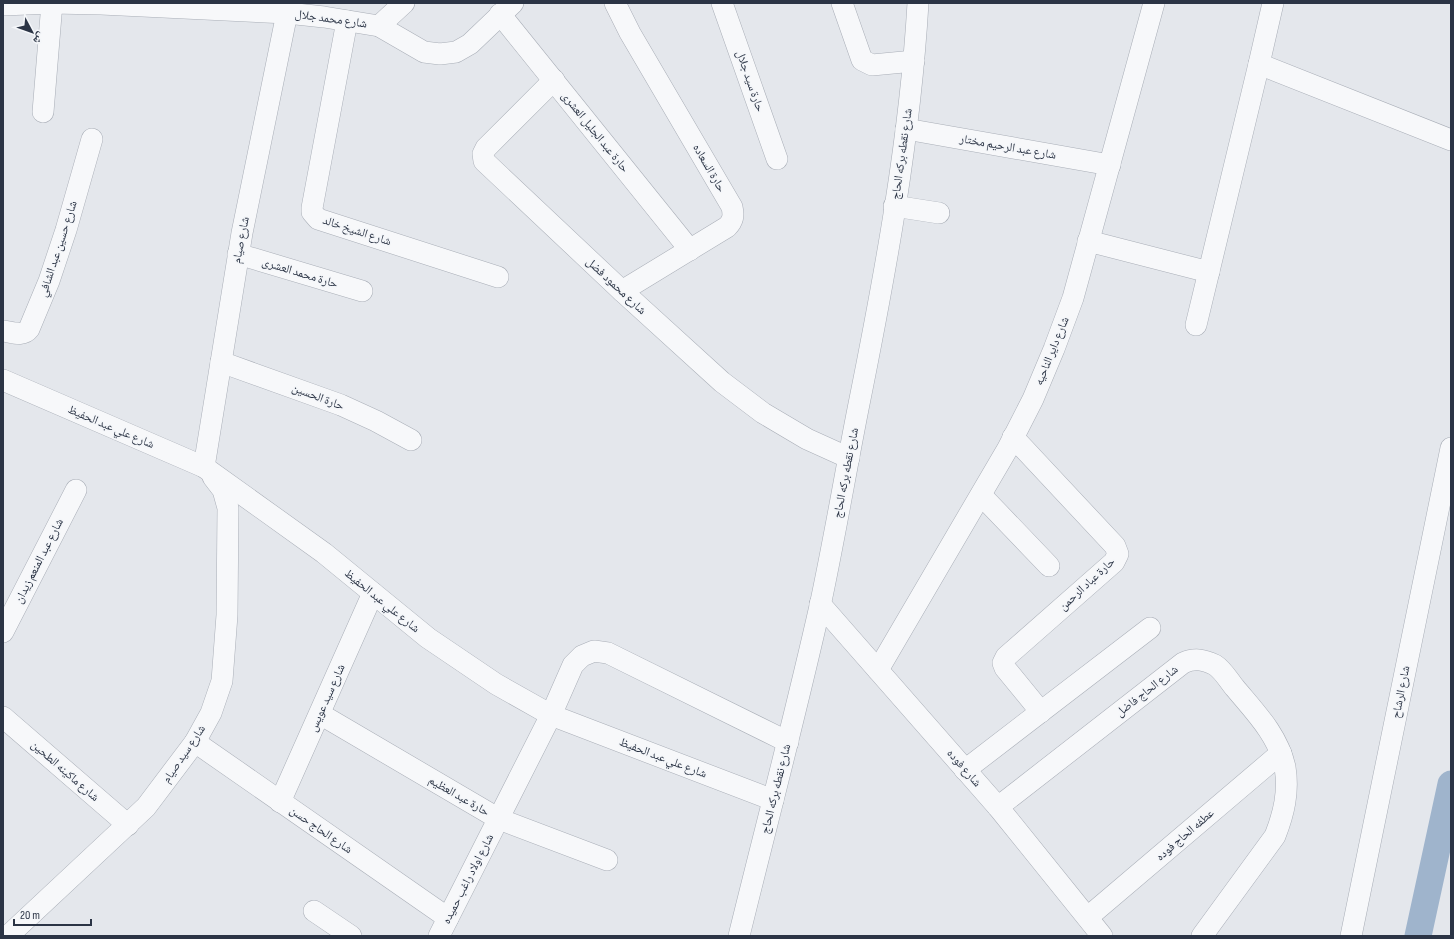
<svg xmlns="http://www.w3.org/2000/svg" width="1454" height="939" font-family="'Sofia Sans Condensed','Noto Naskh Arabic',sans-serif">
<rect width="100%" height="100%" fill="#e4e7ec"/>
<g fill="none" stroke-linecap="round" stroke-linejoin="round">
<polyline stroke="#9fb4cc" stroke-width="27" points="1418,936 1451,784"/>
<defs>
<g id="street">
<path d="M615,3L630,33L732,207C734,216 733,221 727,227L622,291"/>
<polyline points="722,3 777,159"/>
<polyline points="842,3 862,60 872,65 914,61"/>
<polyline points="3,5 52,3 101,4 287,13 324,17 379,26 424,52 440,54 456,52 470,44 513,3"/>
<polyline points="500,14 690,250"/>
<polyline points="347,21 312,208 312,212 318,219 498,277"/>
<polyline points="379,26 404,3"/>
<polyline points="1259,64 1451,140"/>
<polyline points="554,80 486,148 483,154 484,161 622,291 722,382 763,413 807,439 849,458"/>
<polyline points="43,112 52,3"/>
<polyline points="906,129 1110,165"/>
<polyline points="894,206 939,213"/>
<polyline points="1088,241 1209,272"/>
<polyline points="238,254 362,291"/>
<polyline points="1196,325 1259,64 1273,3"/>
<path d="M3,331C12,332 23,337 29,329L49,281L66,230L92,139"/>
<polyline points="221,362 341,405 376,421 411,440"/>
<polyline points="3,380 204,467 324,553 428,638 496,684 551,715 773,800"/>
<polyline points="1013,437 1115,546 1118,554 1114,562 1006,657 1003,663 1005,668 1041,712"/>
<polyline points="204,467 242,233 287,13"/>
<polyline points="981,495 1049,566"/>
<polyline points="820,604 998,807 1102,936"/>
<polyline points="3,632 76,490"/>
<polyline points="878,670 1008,448 1033,399 1054,349 1073,298 1154,3"/>
<polyline points="320,714 499,819 607,860"/>
<polyline points="3,717 128,825"/>
<polyline points="195,742 448,918"/>
<polyline points="965,770 1150,628"/>
<polyline points="280,802 373,593"/>
<path d="M998,807L1183,663C1194,658 1203,659 1215,665C1223,670 1229,681 1235,688C1255,712 1278,735 1285,767C1289,792 1284,813 1275,836L1202,936"/>
<polyline points="314,911 351,936"/>
<polyline points="1088,917 1281,753"/>
<polyline points="8,936 146,807 195,742 211,713 222,681 227,615 228,508 223,490 213,477"/>
<polyline points="439,936 551,715 573,665 582,656 594,651 608,653 788,742"/>
<path d="M739,936C766,826 795,717 820,606C834,541 845,475 858,409C885,275 910,140 918,3"/>
<polyline points="1351,936 1451,448"/>
</g>
</defs>
<use href="#street" stroke="#a9aeb7" stroke-width="22"/>
<use href="#street" stroke="#f7f8fa" stroke-width="21"/>
</g>
<g text-anchor="middle" dominant-baseline="central" stroke-width="3" stroke-linejoin="round" paint-order="stroke">
<g font-size="12" fill="#2b3445" stroke="#f4f6f9">
<text transform="translate(331 19) rotate(8)">شارع محمد جلال</text>
<text transform="translate(750 81) rotate(71)">حارة سيد جلال</text>
<text transform="translate(595 132) rotate(51)">حارة عبد الجليل العشرى</text>
<text transform="translate(1008 147) rotate(10)">شارع عبد الرحيم مختار</text>
<text transform="translate(902 154) rotate(-82)">شارع نقطه بركه الحاج</text>
<text transform="translate(709 168) rotate(60)">حارة السعاده</text>
<text transform="translate(357 231) rotate(18)">شارع الشيخ خالد</text>
<text transform="translate(241 240) rotate(-79)">شارع صيام</text>
<text transform="translate(58 249) rotate(-72)">شارع حسين عبد الشافي</text>
<text transform="translate(300 273) rotate(17)">حارة محمد العشرى</text>
<text transform="translate(616 286) rotate(43)">شارع محمود فضل</text>
<text transform="translate(1052 351) rotate(-68)">شارع داير الناحيه</text>
<text transform="translate(318 397) rotate(21)">حارة الحسين</text>
<text transform="translate(111 427) rotate(23)">شارع علي عبد الحفيظ</text>
<text transform="translate(846 473) rotate(-79)">شارع نقطه بركه الحاج</text>
<text transform="translate(39 561) rotate(-63)">شارع عبد المنعم زيدان</text>
<text transform="translate(1087 584) rotate(-43)">حارة عباد الرحمن</text>
<text transform="translate(382 601) rotate(39)">شارع علي عبد الحفيظ</text>
<text transform="translate(1147 691) rotate(-38)">شارع الحاج فاضل</text>
<text transform="translate(1401 692) rotate(-79)">شارع الرشاح</text>
<text transform="translate(327 698) rotate(-66)">شارع سيد عويس</text>
<text transform="translate(184 754) rotate(-56)">شارع سيد صيام</text>
<text transform="translate(663 758) rotate(21)">شارع علي عبد الحفيظ</text>
<text transform="translate(964 768) rotate(49)">شارع فوده</text>
<text transform="translate(65 771) rotate(41)">شارع ماكينه الطحين</text>
<text transform="translate(776 789) rotate(-76)">شارع نقطه بركه الحاج</text>
<text transform="translate(459 796) rotate(30)">حارة عبد العظيم</text>
<text transform="translate(321 830) rotate(35)">شارع الحاج حسن</text>
<text transform="translate(1185 835) rotate(-41)">عطفه الحاج فوده</text>
<text transform="translate(468 879) rotate(-63)">شارع اولاد راغب حميده</text>
</g>
</g>
<rect width="1454" height="939" fill="none" stroke="#2b3445" stroke-width="8"/>
<g transform="translate(32 32) rotate(131)" stroke="#f4f6f9" stroke-width="3" paint-order="stroke">
<path d="M0-3L7 15L0 10L-7 15Z" fill="#2b3445"/>
<text y="-6" font-size="11" font-weight="bold" text-anchor="middle" fill="#2b3445">ش</text>
</g>
<path d="M14 919v6h77v-6" fill="none" stroke="#2b3445" stroke-width="2"/>
<text x="20" y="919" font-size="12" fill="#2b3445" stroke="#f4f6f9" stroke-width="3" paint-order="stroke">20 m</text>
</svg>
